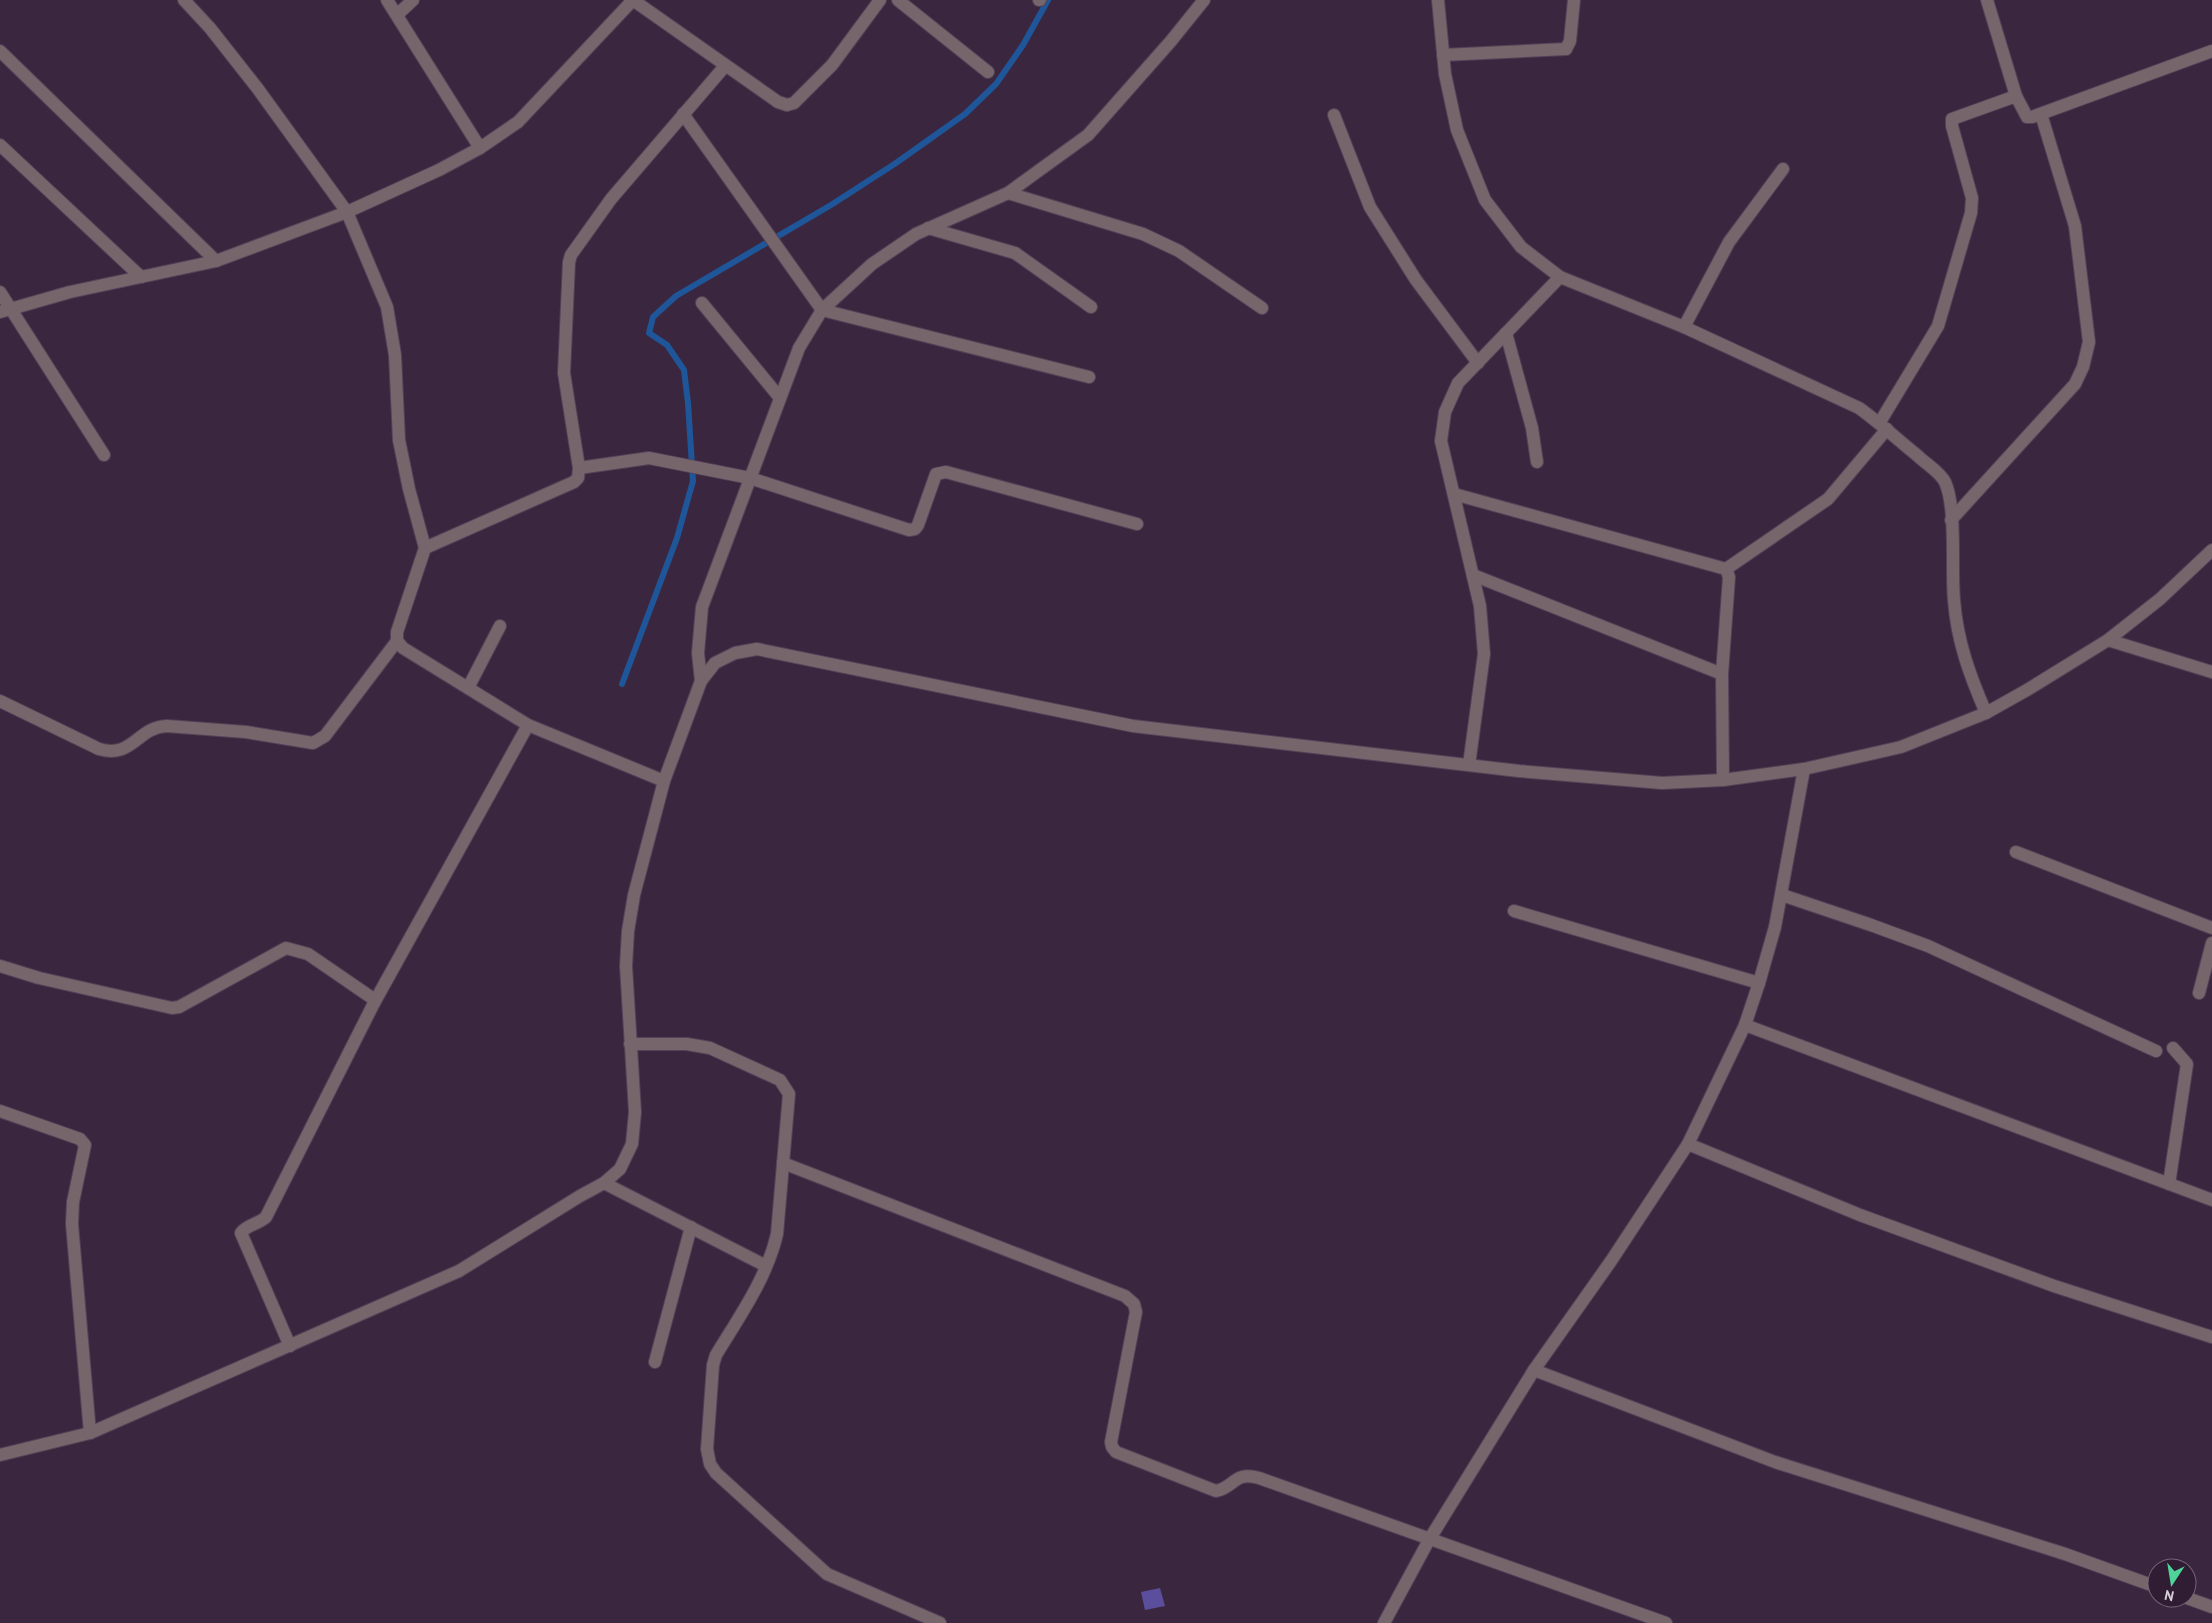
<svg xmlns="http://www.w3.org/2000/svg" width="2212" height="1623" font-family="'PT Sans',sans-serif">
<rect width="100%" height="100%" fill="#3a273f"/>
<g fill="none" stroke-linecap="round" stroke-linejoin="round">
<polyline stroke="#1f569a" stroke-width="6" points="622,684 677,538 693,481 688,403 684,370 667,345 649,333 653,317 676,296 831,205 896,163 965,114 996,84 1023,45 1048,0"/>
</g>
<polygon fill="#5a4e9d" points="1160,1588 1165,1606 1145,1610 1141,1592"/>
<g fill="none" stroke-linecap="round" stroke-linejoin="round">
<defs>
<g id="minor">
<polyline points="184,0 210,28 258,89 347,212 387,307 395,355 399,440 409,489 425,548 397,632 397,641 403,648 528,725 664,781"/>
<polyline points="387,0 480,148"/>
<polyline points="633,0 778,102 787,105 794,103 832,65 880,0"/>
<polyline points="898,0 988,72"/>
<polyline points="1039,0 1040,0"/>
<path d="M1438,0L1445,74L1457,130L1485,200L1521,247L1560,277L1684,327L1859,408C1880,423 1898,440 1918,456C1926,464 1940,472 1945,482C1957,508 1951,570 1954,600C1957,641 1970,676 1986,713"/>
<polyline points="1987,0 2016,96 2027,117 2032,117 2212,51"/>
<polyline points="398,14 413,0"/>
<polyline points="0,51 216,261"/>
<polyline points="1443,55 1566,49 1570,41 1574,0"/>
<polyline points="683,114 822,310 1089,377"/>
<polyline points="1334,115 1370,207 1416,280 1478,363"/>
<polyline points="0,145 141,277"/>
<polyline points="1008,193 1143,234 1179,251 1262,308"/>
<polyline points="928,228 1015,253 1091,307"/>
<polyline points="0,292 104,455"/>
<polyline points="702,303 780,398"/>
<polyline points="0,312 70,292 216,261 347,212 439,170 480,148 518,122 633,0"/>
<polyline points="1684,327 1729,242 1783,169"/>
<polyline points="1506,333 1532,428 1537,462"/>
<polyline points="1880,422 1938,326 1971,213 1972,198 1952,126 1952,119 2016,96"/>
<polyline points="579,468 649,458 750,478 909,530 915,529 918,525 936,474 946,472 1137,524"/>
<polyline points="1454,494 1726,569 1729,577 1722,674 1723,780"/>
<polyline points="1951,520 2075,384 2083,367 2089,342 2075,226 2041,114"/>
<polyline points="425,548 574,482 578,478 579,468 564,373 569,262 571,255 611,199 725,66"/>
<polyline points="1726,569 1828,499 1887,429"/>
<polyline points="1473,575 1722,674"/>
<polyline points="2108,640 2212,672"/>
<polyline points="701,681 698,653 702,607 799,348 822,310 872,264 916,234 1008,193 1088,135 1171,41 1204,0"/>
<polyline points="468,688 500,626"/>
<path d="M0,701L99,749C133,759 137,727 167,726L246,732L313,743L325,736L397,641"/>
<polyline points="1469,765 1484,654 1480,606 1441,441 1445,412 1458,383 1560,277"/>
<polyline points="2016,852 2212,928"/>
<polyline points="1782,895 1871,925 1928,946 2156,1051"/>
<polyline points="1514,911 1759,983"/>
<polyline points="0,966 39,978 172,1008 179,1007 286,948 308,954 375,1000"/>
<polyline points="2199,993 2212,943"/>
<polyline points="1745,1025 2212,1200"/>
<path d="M630,1044H687L710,1048L780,1080L789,1094L777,1234C767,1278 739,1317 716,1355L713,1365L707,1449L710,1464L716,1473L827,1574L940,1623"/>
<polyline points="0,1111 80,1139 85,1145 73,1202 72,1224 90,1433"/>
<polyline points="1688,1144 1860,1215 2054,1286 2212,1337"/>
<path d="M783,1163L1125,1296L1134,1304L1136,1312L1111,1442L1112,1447L1116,1452L1216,1491C1235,1487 1234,1471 1259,1478L1666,1623"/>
<polyline points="604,1183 766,1266"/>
<polyline points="2169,1184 2187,1064 2173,1048"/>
<path d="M290,1346L241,1233C246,1225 259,1224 266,1217L374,1003L528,725"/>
<polyline points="655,1362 691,1227"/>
<polyline points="1534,1370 1775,1462 2065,1554 2157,1587"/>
<polyline points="0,1455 90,1433 459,1271 580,1196 604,1183 620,1169 632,1144 635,1112 626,966 628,931 634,895 664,781 701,681 715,663 735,653 757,649 1133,726 1519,771 1662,783 1723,780 1804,769 1901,747 1986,713 2027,690 2108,640 2160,599 2212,550"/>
<polyline points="2187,1598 2212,1607"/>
<polyline points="1384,1623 1429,1540 1534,1370 1611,1261 1688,1144 1745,1025 1759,983 1775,927 1804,769"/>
</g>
</defs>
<use href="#minor" stroke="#544258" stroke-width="14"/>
<use href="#minor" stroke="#76666c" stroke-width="12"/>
</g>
<g transform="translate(2172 1583) rotate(192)"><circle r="24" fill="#301d34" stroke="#746478"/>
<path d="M0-4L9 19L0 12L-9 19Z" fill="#50d398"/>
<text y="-8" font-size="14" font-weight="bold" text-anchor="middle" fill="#dbcfde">N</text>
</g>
</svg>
